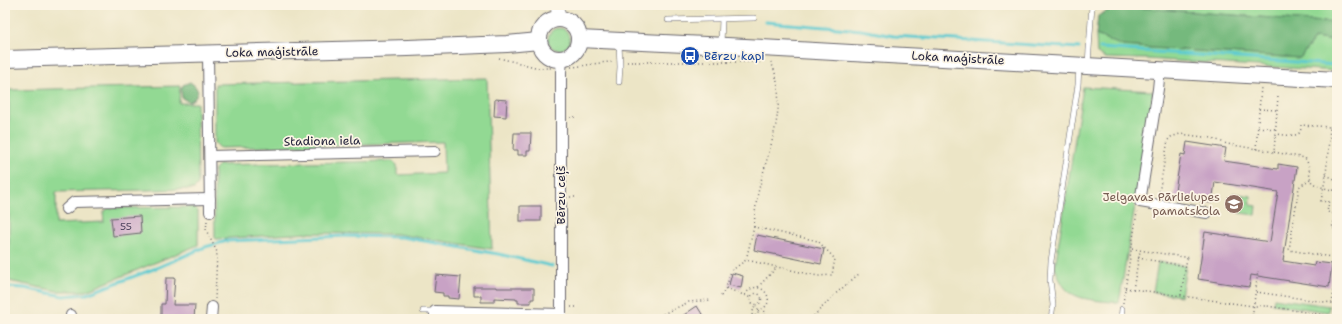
<svg xmlns="http://www.w3.org/2000/svg" width="1342" height="324" font-family="'Shantell Sans',sans-serif">
<rect width="100%" height="100%" fill="#fcf5e5"/>
<filter id="ink" filterUnits="userSpaceOnUse"><feTurbulence type="fractalNoise" baseFrequency=".025" numOctaves="2"/><feDisplacementMap in="SourceGraphic" scale="8" xChannelSelector="R" yChannelSelector="G"/><feConvolveMatrix kernelMatrix="1 2 1 2 8 2 1 2 1" color-interpolation-filters="sRGB"/></filter>
<filter id="wash" filterUnits="userSpaceOnUse"><feTurbulence type="fractalNoise" baseFrequency=".012" numOctaves="4" result="noise"/><feDisplacementMap in="SourceGraphic" scale="16" xChannelSelector="R" yChannelSelector="G"/><feGaussianBlur stdDeviation="0.9" result="paint"/><feColorMatrix in="noise" values="0 0 0 0 0 0 0 0 0 0 0 0 0 0 0 0 0 1.4 0 .05"/><feComposite in="paint" operator="in"/></filter>
<g filter="url(#wash)">
<rect width="100%" height="100%" fill="#ece5c6"/>
<g fill="#92d993" stroke="#5a7e67">
<polygon points="1117,5 1337,5 1337,23 1116,6"/>
<circle cx="559" cy="39" r="11"/>
<polygon points="1096,35 1123,46 1300,58 1315,38 1333,41 1337,53 1337,71 1146,59 1103,58 1103,56 1097,54"/>
<polygon points="487,78 492,249 397,234 308,233 215,239 214,170 219,165 393,161 397,165 397,175 444,173 443,142 220,148 215,143 215,84"/>
<polygon points="180,86 179,103 197,103 198,185 194,189 56,192 56,224 104,222 103,213 108,208 194,207 198,211 198,245 86,291 57,291 9,281 9,90"/>
<path d="M1083,87L1153,91L1151,109L1119,303C1102,300 1073,302 1063,285C1059,279 1057,273 1055,267Z"/>
<polygon points="1233,193 1251,196 1250,205 1257,206 1256,215 1239,213 1241,204 1232,203"/>
<polygon points="1158,262 1186,266 1181,296 1153,292"/>
<polygon points="1274,298 1329,306 1328,312 1273,304"/>
</g>
<g fill="#75b97d" stroke="#4c6e5c">
<polygon points="1116,6 1337,23 1337,53 1333,41 1315,38 1300,58 1123,46 1096,35 1098,16"/>
<polygon points="190,82 195,86 198,91 195,98 189,102 182,98 181,90 183,85"/>
</g>
<g fill="none" stroke-linecap="round" stroke-linejoin="round">
<g stroke="#5dcbd1" stroke-width="3">
<polyline points="766,22 861,30 894,36 1079,48"/>
<polyline points="1100,48 1337,65"/>
<polyline points="5,287 24,288 63,296 87,294 159,267 205,247 227,241 347,236 402,237 498,254 552,266"/>
</g>
</g>
<g id="blocks">
<g fill="#c8a2c5">
<polygon points="495,99 507,100 506,117 494,116"/>
<polygon points="514,133 531,133 530,151 527,151 527,155 518,155 518,150 513,150"/>
<polygon points="1187,142 1226,148 1224,161 1278,169 1278,164 1297,167 1283,261 1314,266 1315,262 1332,264 1329,287 1251,275 1249,287 1198,279 1205,232 1270,242 1278,192 1215,182 1212,203 1174,197 1181,154 1185,155"/>
<rect x="520" y="206" width="21" height="15"/>
<polygon points="140,216 141,233 113,236 111,218"/>
<polygon points="757,235 824,249 821,264 754,250"/>
<polygon points="732,273 743,276 741,288 729,285"/>
<polygon points="436,275 461,277 459,299 448,298 448,296 443,296 443,293 434,292"/>
<polygon points="166,278 175,278 173,305 195,305 194,319 161,319 161,304 165,304"/>
<polygon points="474,287 496,287 496,288 534,288 534,299 531,299 531,303 518,303 518,300 516,300 516,299 494,298 494,302 481,302 481,296 474,296"/>
<polygon points="697,306 705,319 678,319"/>
</g>
</g>
</g>
<g filter="url(#ink)">
<use href="#blocks" fill-opacity="0" stroke="#69666c" stroke-width="1"/>
<g fill="none" stroke-linecap="round" stroke-linejoin="round">
<defs>
<g id="service">
<polyline points="668,20 754,18"/>
<polyline points="619,43 620,67 619,82"/>
<polyline points="721,44 722,19"/>
<polyline points="1088,64 1092,5"/>
<polyline points="423,311 435,311"/>
<polyline points="1051,319 1053,305 1050,280 1051,261 1078,85 1079,67"/>
<polyline points="1121,319 1122,309"/>
</g>
<g id="minor">
<polyline points="208,53 210,212"/>
<polyline points="1160,69 1158,89 1140,202 1207,213"/>
<polyline points="210,156 435,151"/>
<polyline points="66,209 74,202 210,199"/>
<polyline points="71,315 71,319"/>
<polyline points="211,319 212,307"/>
<polyline points="435,319 435,311 561,314"/>
<polyline points="561,319 561,72 562,59"/>
</g>
<polyline id="tertiary" points="557,5 559,19"/>
<g id="primary">
<circle cx="559" cy="39" r="20"/>
<polyline points="579,39 727,46 1337,80"/>
<polyline points="5,59 408,48 507,44 539,41"/>
</g>
</defs>
<use href="#service" stroke="#69666c" stroke-width="6"/>
<use href="#minor" stroke="#69666c" stroke-width="12"/>
<use href="#tertiary" stroke="#69666c" stroke-width="14"/>
<use href="#primary" stroke="#69666c" stroke-width="18"/>
<g stroke="#69666c" stroke-width="1.5" stroke-dasharray="1 3" stroke-linecap="butt">
<polyline points="499,58 539,68 552,68"/>
<polyline points="627,62 763,62"/>
<path d="M571,67C586,66 599,62 613,62"/>
<polyline points="1259,109 1277,110"/>
<polyline points="570,117 576,117"/>
<polyline points="1258,127 1275,129"/>
<polyline points="1330,127 1337,128"/>
<path d="M1275,134C1280,134 1297,138 1300,132C1301,130 1301,127 1301,125L1330,127L1326,175L1321,201L1329,202L1327,212L1337,214"/>
<polyline points="1256,149 1261,87"/>
<path d="M1274,152L1305,158C1311,167 1308,174 1312,183L1324,188L1337,191"/>
<polyline points="1326,175 1337,180"/>
<polyline points="1310,179 1299,187 1289,250 1337,258"/>
<polyline points="1160,195 1159,193 1168,140 1171,137 1180,134 1212,138 1227,144 1274,152 1278,96"/>
<polyline points="570,197 578,197"/>
<polyline points="1336,214 1332,228 1337,229"/>
<polyline points="207,221 206,230 217,252 215,299"/>
<path d="M754,227C755,213 756,199 760,185C770,144 789,103 771,62"/>
<polyline points="1132,249 1191,258"/>
<polyline points="1138,258 1186,266"/>
<polyline points="758,287 777,267"/>
<polyline points="726,288 751,298"/>
<polyline points="1125,288 1253,306 1267,306 1337,317"/>
<polyline points="1133,289 1140,251"/>
<polyline points="1256,292 1332,303 1337,272"/>
<circle cx="756" cy="299" r="5.5"/>
<path d="M745,295C758,274 782,303 758,311"/>
<polyline points="1181,295 1187,258"/>
<polyline points="721,296 726,288 731,271 746,260 818,276 832,275 835,259 818,241 754,227 746,260"/>
<polyline points="1123,303 1137,212"/>
<polyline points="571,307 579,307"/>
<path d="M751,317L757,315C759,312 759,309 756,306"/>
<polyline points="652,319 689,302 711,300"/>
<polyline points="751,319 755,304"/>
<polyline points="762,319 765,314 764,308"/>
<polyline points="811,319 833,296 860,273"/>
<polyline points="1150,319 1150,314"/>
<polyline points="1172,319 1173,318"/>
<polyline points="1252,319 1258,271"/>
</g>
<use href="#service" stroke="#fff" stroke-width="5"/>
<use href="#minor" stroke="#fff" stroke-width="10"/>
<use href="#tertiary" stroke="#fff" stroke-width="13"/>
<use href="#primary" stroke="#fff" stroke-width="16"/>
</g>
</g>
<defs>
<symbol id="bus-disc" viewBox="-11 -11 22 22"><circle r="9.5" fill="#1a4fb4" stroke="#fcf5e5"/><path d="M-5-6H5V4H4V6H2V4H-2V6H-4V4H-5ZM-3.5-4V0h7V-4ZM-3.5 1.2v1.5H-2V1.2ZM2 1.2v1.5H3.5V1.2Z" fill="#fff"/></symbol>
<symbol id="school-disc" viewBox="-11 -11 22 22"><circle r="9.5" fill="#8d6e63" stroke="#fcf5e5"/><path d="M0-5L7-2L0 1L-7-2ZM-4 1L0 2.5L4 1V4Q0 6-4 4Z" fill="#fff"/></symbol>
</defs>
<g fill-rule="evenodd">
<use href="#bus-disc" x="679" y="45" width="22" height="22"/>
<use href="#school-disc" x="1223" y="193" width="22" height="22"/>
</g>
<g text-anchor="middle" dominant-baseline="central" stroke-width="3.5" stroke-linejoin="round" paint-order="stroke">
<g font-size="10" fill="#4c425e">
<text x="126" y="226">55</text>
</g>
<g font-size="12" fill="#22223b" stroke="#fcf5e5">
<text transform="translate(272 52) rotate(-1)">Loka maģistrāle</text>
<text transform="translate(958 58) rotate(3)">Loka maģistrāle</text>
<text transform="translate(322 141) rotate(-1)">Stadiona iela</text>
<text transform="translate(561 195) rotate(-90)">Bērzu ceļš</text>
</g>
<g font-size="12" fill="#164399" stroke="#fcf5e5" text-anchor="start">
<text x="704" y="56">Bērzu kapi</text>
</g>
<g font-size="12" fill="#785e54" stroke="#fcf5e5" text-anchor="end">
<text x="1220" y="197">Jelgavas Pārlielupes<tspan x="1220" dy="14">pamatskola</tspan></text>
</g>
</g>
<rect width="1342" height="324" fill="none" stroke="#fcf5e5" stroke-width="20"/>
</svg>
